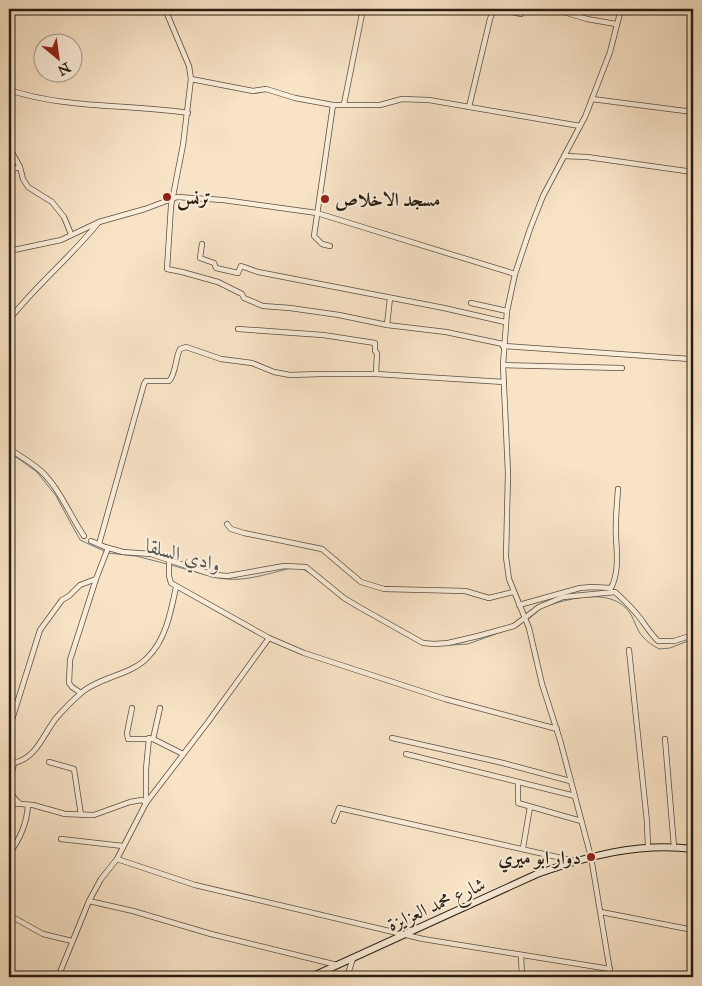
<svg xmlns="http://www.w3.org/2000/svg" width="702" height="986" font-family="'IM FELL Great Primer',Amiri,serif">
<rect width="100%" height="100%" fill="#f8e3c6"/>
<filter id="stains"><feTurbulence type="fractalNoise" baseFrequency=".004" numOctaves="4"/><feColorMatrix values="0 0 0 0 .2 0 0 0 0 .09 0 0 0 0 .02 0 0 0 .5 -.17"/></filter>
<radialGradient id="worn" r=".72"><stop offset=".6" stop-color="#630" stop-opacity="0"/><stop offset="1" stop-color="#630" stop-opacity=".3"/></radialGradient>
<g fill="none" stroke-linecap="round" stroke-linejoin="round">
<g stroke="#727c7b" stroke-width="1">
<polyline points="9,452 37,472 56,496 80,540 104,551"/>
<polyline points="108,553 136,556 167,564"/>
<polyline points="171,565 206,575"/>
<polyline points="303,569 314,576"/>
<path d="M215,577C239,584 267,574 291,568"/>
<polyline points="353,606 369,615"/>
<path d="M546,606C572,598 612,587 630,613C635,621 637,631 643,637C647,642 654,646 659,649L670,648L693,639"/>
<polyline points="530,618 540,609"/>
<polyline points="450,645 468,644 504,631"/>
</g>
<defs>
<g id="street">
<polyline points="165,9 189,66 191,79 183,145 171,206 167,269 182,272 218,282 242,294 244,298 263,306 290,308 339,315 387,325 446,332 503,344"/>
<polyline points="500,9 521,14 522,9"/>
<polyline points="554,9 587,19 616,24"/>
<polyline points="191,79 253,91 266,89 295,98 333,105 380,105 402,99 429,100 580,126"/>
<path d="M9,90C67,109 128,104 188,113"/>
<polyline points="592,99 693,112"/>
<polyline points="344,104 363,9"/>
<polyline points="469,107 490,19 494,9"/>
<polyline points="9,147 20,167 23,179 28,187 52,202 64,217 71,234"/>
<polyline points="564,156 587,157 693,172"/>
<polyline points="9,170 20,167"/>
<polyline points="202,244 200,258 214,263 216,268 238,273 241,266 258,272 444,308 505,322"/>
<polyline points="330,246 322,244 314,236 333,105"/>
<polyline points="9,251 61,240 99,222 145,209 177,197 223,200 317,213 515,274"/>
<polyline points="471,303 507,311"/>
<path d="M9,320C36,285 70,258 98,223"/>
<polyline points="387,325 390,298"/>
<polyline points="238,329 323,335 375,343 375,351 377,353 376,374"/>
<polyline points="503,346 690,359"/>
<polyline points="503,365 622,368"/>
<path d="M9,449C19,455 32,463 41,471C60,489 69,514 84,536"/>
<polyline points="227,524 231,529 244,533 322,549 361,582 384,589 465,591 489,598 513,592"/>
<path d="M91,541L105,547L123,552L151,554L214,575L228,576L284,566L306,567L344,598L359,607L423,643L434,644L448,643L478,636L514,626L539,607L563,597L615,592C624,600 633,609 640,618C646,626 651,634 658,641H674L693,635"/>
<path d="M99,544L144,384L146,381H169C176,374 175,359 180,349L186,347L221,359L252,363L274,372L290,375L320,374H376L504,382"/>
<polyline points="169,559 169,576 171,583 269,638 304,653 445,699 557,729"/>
<path d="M519,605L580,588L592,587L611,588C619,573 617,554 616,537C615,522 617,505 618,489"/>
<polyline points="629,650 647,822 648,847"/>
<polyline points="81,693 72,687 69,683 70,660 96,579 108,548"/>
<polyline points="132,708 127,733 128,739 153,739 183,754"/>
<polyline points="9,729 40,630 62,600 69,596 80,585 96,579"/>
<polyline points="392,738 503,763 570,781"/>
<polyline points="153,739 160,708"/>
<polyline points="665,739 674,847"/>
<polyline points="406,754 575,796"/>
<path d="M9,759L14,763C11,780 4,790 19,803"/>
<polyline points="49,762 74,769 81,815"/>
<path d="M14,763C38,757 43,734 57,717C64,709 73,700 81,693C99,677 132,675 148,657C166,639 171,611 176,587"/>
<polyline points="518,782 518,803 581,821"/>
<polyline points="9,803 33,805 65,814 94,815 130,802 142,800 146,803"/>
<polyline points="146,803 146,769 149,738"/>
<polyline points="334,821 339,808 575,861"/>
<polyline points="61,839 123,846"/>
<polyline points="523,848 530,807"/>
<path d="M9,854C20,839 27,824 28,805"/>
<polyline points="117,859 195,885 423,939 610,969"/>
<polyline points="89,901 133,911 211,934 337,965"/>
<polyline points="601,912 693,930"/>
<polyline points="9,915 43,934 72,941"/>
<polyline points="521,955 522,977"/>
<polyline points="58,977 89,901 101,879 117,859 146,803 208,722 269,638"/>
<polyline points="347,977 353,958"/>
<polyline points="611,977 591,857 560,740 542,684 529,628 509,579 506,557 508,473 503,365 507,311 515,274 530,229 543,196 580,126 585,117 610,52 621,9"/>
</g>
<path id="secondary" d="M311,977L537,874C588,856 639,842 693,849"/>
</defs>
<use href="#street" stroke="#5d4e40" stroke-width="6"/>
<use href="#secondary" stroke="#291d13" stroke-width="8"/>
<use href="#street" stroke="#faedda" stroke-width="4.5"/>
<use href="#secondary" stroke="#faedda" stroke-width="6"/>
</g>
<g fill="#8f2418" stroke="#faedda" stroke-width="2">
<circle cx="167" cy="197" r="5"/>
<circle cx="325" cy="199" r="5"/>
<circle cx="591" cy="857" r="5"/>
</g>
<g text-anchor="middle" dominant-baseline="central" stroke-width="4" stroke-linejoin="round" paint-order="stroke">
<g font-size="19" font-weight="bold" fill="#291d13" stroke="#faedda" text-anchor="start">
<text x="177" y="197">ترنس</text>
<text x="335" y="199">مسجد الاخلاص</text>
<text x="581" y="857" text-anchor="end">دوار ابو ميري</text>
</g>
<g font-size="19" fill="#291d13" stroke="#faedda">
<text transform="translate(436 904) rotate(-24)">شارع محمد العزايزة</text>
</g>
<g font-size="20" font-style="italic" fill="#545450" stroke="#faedda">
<text transform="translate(184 555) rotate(15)">وادي السلقا</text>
</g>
</g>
<rect width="702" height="986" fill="none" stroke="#f8e3c6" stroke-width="30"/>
<rect x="10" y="10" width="682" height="966" fill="none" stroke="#291d13" stroke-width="2.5"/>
<rect x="15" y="15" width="672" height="956" fill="none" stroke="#291d13"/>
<g transform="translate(58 58) rotate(151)"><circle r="24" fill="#faedda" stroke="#a69a8a"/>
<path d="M0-4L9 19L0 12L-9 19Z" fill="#8f2418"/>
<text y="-8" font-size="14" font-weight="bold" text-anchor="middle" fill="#291d13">N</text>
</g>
<rect width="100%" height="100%" filter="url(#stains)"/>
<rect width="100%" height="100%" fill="url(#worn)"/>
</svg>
